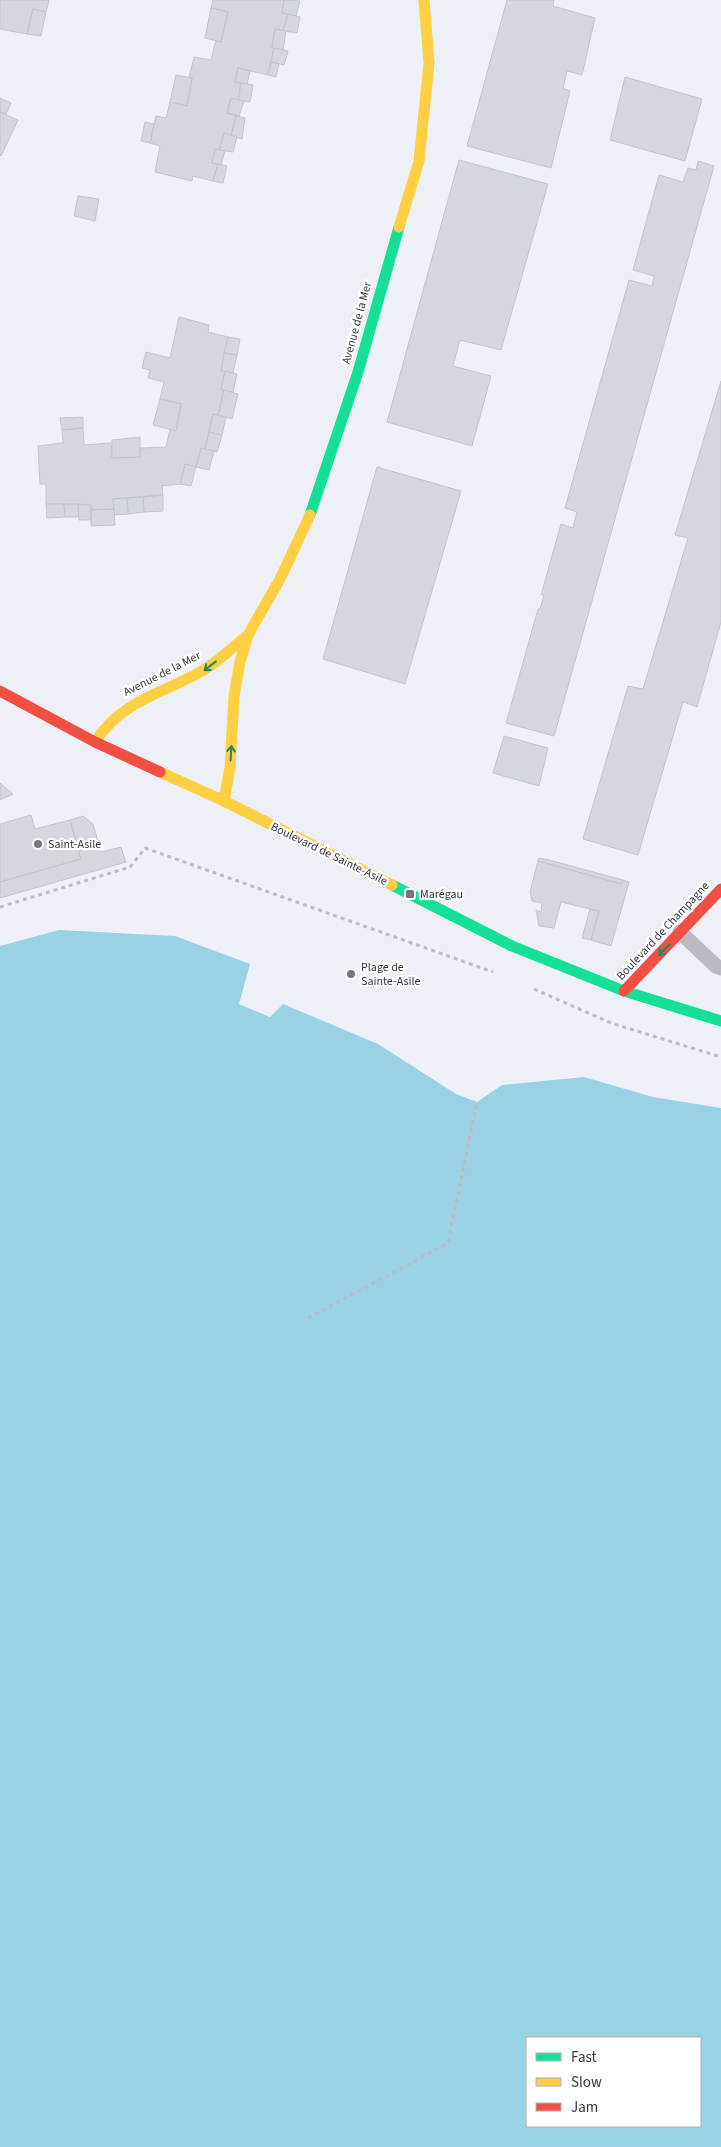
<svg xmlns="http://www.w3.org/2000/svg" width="721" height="2147" font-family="'Source Sans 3',sans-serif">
<rect width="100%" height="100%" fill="#eef0f8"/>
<path fill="#99d3e3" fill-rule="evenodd" d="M59,930L175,936L250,964L239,1004L270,1017L283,1004L378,1044L456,1094L477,1102L502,1085L584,1077L653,1097L721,1108V2147H0V946ZM527,2038H700V2126H527Z"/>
<g fill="#d4d8de" stroke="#c1c5ca">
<polygon points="0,0 49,0 46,12 33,9 27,34 0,29"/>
<polygon points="213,0 284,0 282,13 288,14 283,31 275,29 272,48 274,48 268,75 238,68 235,82 241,83 238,100 231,98 227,113 236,116 231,136 224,133 219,150 215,149 212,163 218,164 213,181 193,176 192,181 155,172 160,146 150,143 156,116 166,118 170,102 187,106 192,78 189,78 194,57 211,60 216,40 221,42 228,12 211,8"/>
<polygon points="284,0 300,1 296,16 282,13"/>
<polygon points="507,0 554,0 553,6 595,18 582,75 567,71 563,88 570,91 551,168 467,146"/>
<polygon points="211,8 228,12 221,42 205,38"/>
<polygon points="33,9 46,12 41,36 27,34"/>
<polygon points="288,14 300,17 297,33 283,31"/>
<polygon points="275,29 286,31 283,50 272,48"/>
<polygon points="274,48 288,51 284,65 271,62"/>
<polygon points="271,62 279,64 276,77 268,75"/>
<polygon points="238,68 250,71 247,84 235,82"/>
<polygon points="176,75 192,78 187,106 170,102"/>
<polygon points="625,77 702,99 685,161 610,140"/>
<polygon points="241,83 253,85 250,102 238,100"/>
<polygon points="0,98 11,103 6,114 0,112"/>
<polygon points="231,98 244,101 239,116 227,113"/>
<polygon points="0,112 18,120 1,156 0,155"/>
<polygon points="236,116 245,118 242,139 231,136"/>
<polygon points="145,122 154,124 150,143 141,141"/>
<polygon points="224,133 237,137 233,152 219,150"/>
<polygon points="215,149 225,151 221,165 212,163"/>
<polygon points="459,160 548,184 501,350 460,340 453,366 491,376 472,446 387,422"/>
<polygon points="698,161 714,166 554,736 506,723 538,609 540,609 544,595 541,595 561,524 573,528 577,512 565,508 629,280 652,286 654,276 633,270 659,175 683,182 688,168 696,170"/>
<polygon points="218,164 227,166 223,183 213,181"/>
<polygon points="78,196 99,199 95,221 74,216"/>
<polygon points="179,317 209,325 208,332 228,337 221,371 225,371 221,390 224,390 218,415 213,414 205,449 201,448 196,467 185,464 180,484 162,486 163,495 113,499 114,509 91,510 91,505 46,504 46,484 40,484 38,446 63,443 62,430 83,428 84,445 111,443 112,458 140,457 140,448 166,447 170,429 176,431 181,404 160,399 164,382 148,378 150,370 142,368 146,352 170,358"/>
<polygon points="228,337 240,339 237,355 224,353"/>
<polygon points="224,353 237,355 233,373 221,371"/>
<polygon points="225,371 237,374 233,392 221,390"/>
<polygon points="721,381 721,622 697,707 683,702 638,855 583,839 628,686 643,689 688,538 675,535"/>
<polygon points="224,390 238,394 232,419 218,415"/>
<polygon points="160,399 181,404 176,431 153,425"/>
<polygon points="213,414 226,417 222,435 209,432"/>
<polygon points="83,417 83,428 62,430 60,418"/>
<polygon points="209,432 222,435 217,452 205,449"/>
<polygon points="140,437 140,457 112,458 112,440"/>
<polygon points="201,448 214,451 209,470 196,467"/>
<polygon points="185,464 196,467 191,486 180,484"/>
<polygon points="377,467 461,491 405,684 323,659"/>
<polygon points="163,495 163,511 144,512 143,497"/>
<polygon points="143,497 144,512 128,514 127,498"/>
<polygon points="127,498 128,514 114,515 113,499"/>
<polygon points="46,504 64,504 65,517 47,518"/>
<polygon points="64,504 78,504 79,517 65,517"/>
<polygon points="78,504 91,505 91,520 79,520"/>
<polygon points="114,509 115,525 91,526 91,510"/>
<polygon points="504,736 548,748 539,786 493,773"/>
<polygon points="0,783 13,794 0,800"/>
<polygon points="31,815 35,829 70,820 81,859 0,882 0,824"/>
<polygon points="83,816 93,824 101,852 121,847 126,862 0,898 0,882 81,859 70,820"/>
<polygon points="539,858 549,860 623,880 621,884 538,861"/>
<polygon points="538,861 621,884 623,880 629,882 611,946 591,940 599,911 561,902 554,928 539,926 536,910 541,912 542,903 532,901 530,892"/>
<polygon points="590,909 599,911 591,940 582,938"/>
</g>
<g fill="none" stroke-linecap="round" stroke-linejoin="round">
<g stroke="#bdbac2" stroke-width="3" stroke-dasharray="4 4" stroke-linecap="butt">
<polyline points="0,907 130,867 145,848 493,972"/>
<polyline points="534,989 611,1023 721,1057"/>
<polyline points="308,1318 448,1243 477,1102"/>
</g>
<polyline stroke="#bdb9c2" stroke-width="15" points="680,932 716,966 721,968"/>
<g stroke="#16e098" stroke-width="11">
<polyline points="310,515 358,372 399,227"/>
<polyline points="392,885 512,946 624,991 721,1021"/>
</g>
<g stroke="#ffcf43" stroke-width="11">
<polyline points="399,227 419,161 429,63 424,0"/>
<path d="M95,742C122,700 162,694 202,671C219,661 233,647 248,635"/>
<polyline points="160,772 224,801 392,885"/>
<polyline points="224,801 230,767 234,696 240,662 248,635 280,579 310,515"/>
</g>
<g stroke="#f24e42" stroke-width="11">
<polyline points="0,691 95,742 160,772"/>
<polyline points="624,991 721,889"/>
</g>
</g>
<defs><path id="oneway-shaft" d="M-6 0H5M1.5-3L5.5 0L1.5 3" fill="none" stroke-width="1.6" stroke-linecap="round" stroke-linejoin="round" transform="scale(1.25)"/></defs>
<g stroke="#288466">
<use href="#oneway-shaft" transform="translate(210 666) rotate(142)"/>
<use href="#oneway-shaft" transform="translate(231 753) rotate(-87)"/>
<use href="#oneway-shaft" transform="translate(664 950) rotate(133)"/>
</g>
<g fill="#77787f" stroke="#fff" stroke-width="2">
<circle cx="38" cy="844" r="5"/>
<rect x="405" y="889" width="10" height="10" rx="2.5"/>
<circle cx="351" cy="974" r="5"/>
</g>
<g text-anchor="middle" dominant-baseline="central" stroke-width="4.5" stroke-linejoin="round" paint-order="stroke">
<g font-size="12" fill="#37383e" stroke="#fff">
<text transform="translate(357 323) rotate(-75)">Avenue de la Mer</text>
<text transform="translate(162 674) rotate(-27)">Avenue de la Mer</text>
<text transform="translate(329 854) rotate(26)">Boulevard de Sainte-Asile</text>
<text transform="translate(663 931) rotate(-47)">Boulevard de Champagne</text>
</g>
<g font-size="12" fill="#37383e" stroke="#fff" text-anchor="start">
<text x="48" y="844">Saint-Asile</text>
<text x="420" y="894">Marégau</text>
<text x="361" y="967">Plage de<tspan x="361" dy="14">Sainte-Asile</tspan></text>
</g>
</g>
<rect x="526" y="2037" width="175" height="90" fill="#ffffff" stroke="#afafb2"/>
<rect x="536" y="2053" width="25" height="8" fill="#16e098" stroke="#afafb2"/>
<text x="571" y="2062" font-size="15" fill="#37383e">Fast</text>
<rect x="536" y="2078" width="25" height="8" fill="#ffcf43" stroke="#afafb2"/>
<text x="571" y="2087" font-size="15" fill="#37383e">Slow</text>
<rect x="536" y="2103" width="25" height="8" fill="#f24e42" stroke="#afafb2"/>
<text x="571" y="2112" font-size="15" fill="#37383e">Jam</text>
</svg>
